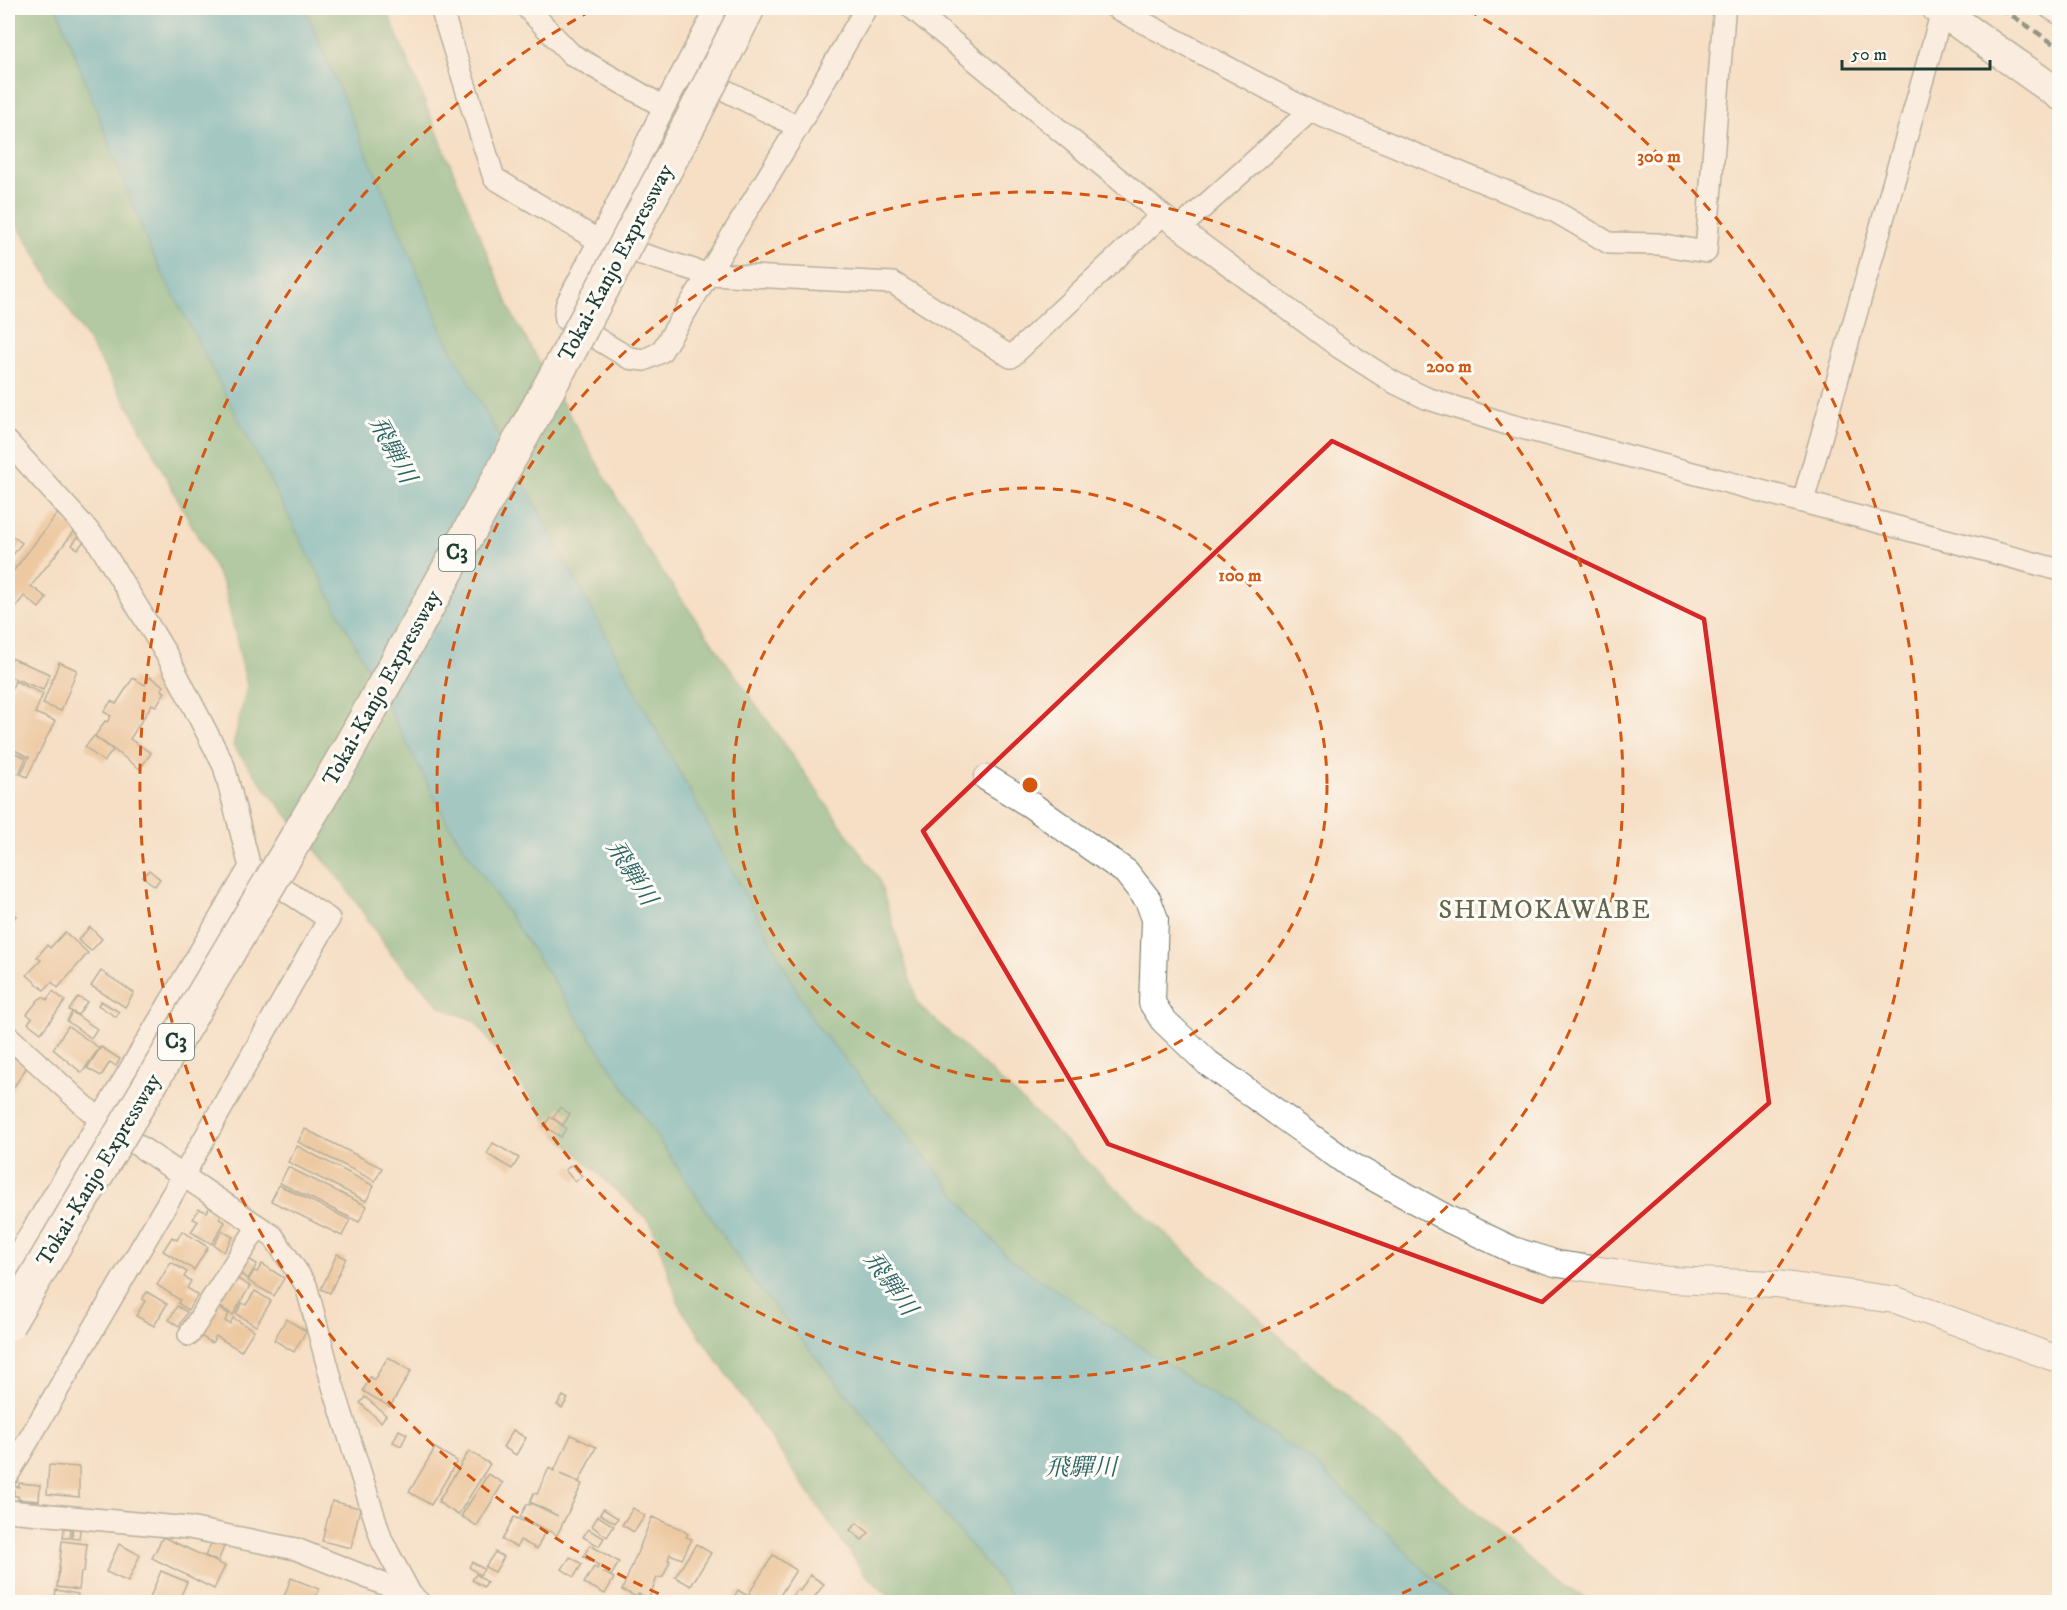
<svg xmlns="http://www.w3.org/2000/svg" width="2067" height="1610" font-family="'IM FELL DW Pica','Noto Serif JP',serif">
<rect width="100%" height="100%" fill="#fdfcf7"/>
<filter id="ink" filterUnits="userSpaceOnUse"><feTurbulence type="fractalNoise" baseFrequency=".0167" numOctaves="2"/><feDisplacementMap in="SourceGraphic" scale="12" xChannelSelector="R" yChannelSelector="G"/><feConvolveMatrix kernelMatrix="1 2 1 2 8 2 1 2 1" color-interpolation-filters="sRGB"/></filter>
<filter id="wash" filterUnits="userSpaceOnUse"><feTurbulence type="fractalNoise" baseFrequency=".008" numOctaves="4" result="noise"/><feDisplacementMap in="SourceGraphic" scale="24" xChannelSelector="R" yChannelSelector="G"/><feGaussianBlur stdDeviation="1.35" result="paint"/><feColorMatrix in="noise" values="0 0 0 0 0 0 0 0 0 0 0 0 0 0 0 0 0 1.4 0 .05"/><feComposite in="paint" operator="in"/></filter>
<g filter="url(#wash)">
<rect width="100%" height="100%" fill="#f6dfc5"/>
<g fill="#60af7a" stroke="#407657" stroke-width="1.5">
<polygon points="8,8 57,8 150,249 449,825 754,1282 1017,1602 895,1602 864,1573 680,1307 651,1223 557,1135 475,1021 441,1007 391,954 345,886 269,793 233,746 247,686 224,586 131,411 8,210"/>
<polygon points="305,8 386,8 513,316 645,547 879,879 918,1004 1185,1252 1551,1579 1593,1602 1457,1602 1315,1463 1007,1257 814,1022 445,337"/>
</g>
<polygon fill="#3facbe" stroke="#2f7479" stroke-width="1.5" points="57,8 305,8 445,337 814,1022 1007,1257 1315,1463 1457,1602 1017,1602 754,1282 449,825 150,249"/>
<g id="blocks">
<g fill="#e2b079">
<polygon points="57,514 76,529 31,586 47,598 39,608 24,596 8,617 8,578"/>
<polygon points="11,535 22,543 8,561 8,540"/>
<polygon points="78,537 84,541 78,549 72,545"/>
<polygon points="11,658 50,674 43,690 8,676 8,667"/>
<polygon points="59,662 77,670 61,711 43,704"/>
<polygon points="150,677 164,686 161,690 165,692 156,706 152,704 130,739 151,753 140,769 95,736 105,721 107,722 111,716 104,712 111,701 116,704 133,678 145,685"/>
<polygon points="15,681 43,694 35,713 55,721 27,777 21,774 29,757 8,747 8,698"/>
<polygon points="94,736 113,750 104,762 85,747"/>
<polygon points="8,750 26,758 19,774 8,769"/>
<polygon points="149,870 160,879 155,886 143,877"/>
<polygon points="10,911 16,916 8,927 8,915"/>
<polygon points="90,927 102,939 91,951 78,940"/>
<polygon points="65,932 88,953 58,988 52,982 44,990 27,975 41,960 37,957 47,945 50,948"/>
<polygon points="101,971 134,993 125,1007 91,986"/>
<polygon points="53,991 65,1001 41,1033 28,1023 32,1018 27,1014 39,999 43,997 47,1000"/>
<polygon points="78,997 87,1002 78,1015 69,1010"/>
<polygon points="101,1001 119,1012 116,1017 98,1005"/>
<polygon points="72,1012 97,1029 91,1038 67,1021"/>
<polygon points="68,1026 99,1048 82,1073 53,1049"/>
<polygon points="101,1047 120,1059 116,1066 110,1062 101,1076 87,1068"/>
<polygon points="8,1053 27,1067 8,1096"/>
<polygon points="560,1107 570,1114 563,1125 553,1118"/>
<polygon points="550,1117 566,1128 561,1137 544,1126"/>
<polygon points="305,1129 382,1168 375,1181 298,1142"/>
<polygon points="493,1143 519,1158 512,1169 487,1154"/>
<polygon points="297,1146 374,1186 366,1201 288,1162"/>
<polygon points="572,1165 582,1176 575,1182 565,1170"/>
<polygon points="288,1167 367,1206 359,1222 280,1183"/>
<polygon points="279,1185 350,1220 342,1236 271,1201"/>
<polygon points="210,1206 222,1213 219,1219 225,1222 212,1244 191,1232 198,1221 193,1219 199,1209 207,1212"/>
<polygon points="182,1231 208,1247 194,1270 163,1251 172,1237 177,1240"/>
<polygon points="222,1231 233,1237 224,1252 214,1245"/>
<polygon points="337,1254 346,1258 330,1293 321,1289"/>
<polygon points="245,1257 257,1264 248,1279 237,1272"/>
<polygon points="171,1262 187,1272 184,1277 191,1281 187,1288 198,1295 188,1310 178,1303 180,1300 157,1285"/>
<polygon points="262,1264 284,1278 274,1296 248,1281 254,1271 257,1272"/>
<polygon points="234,1277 250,1286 233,1315 217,1305"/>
<polygon points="255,1291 271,1301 256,1326 236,1314 242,1303 246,1305"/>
<polygon points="147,1292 167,1304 154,1326 136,1316 145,1301 142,1299"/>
<polygon points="177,1306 187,1312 179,1326 169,1320"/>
<polygon points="216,1306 229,1314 225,1321 230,1324 233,1318 254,1330 241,1351 216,1336 212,1343 199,1335"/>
<polygon points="286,1319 306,1331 294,1352 274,1340"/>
<polygon points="388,1357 411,1371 390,1407 363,1391 370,1377 374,1380"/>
<polygon points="563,1396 568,1399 562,1408 557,1405"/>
<polygon points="365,1397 386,1415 381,1422 360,1403"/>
<polygon points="399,1430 407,1434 401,1446 393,1442"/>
<polygon points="513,1430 526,1438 516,1455 503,1447"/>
<polygon points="571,1435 596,1447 579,1482 560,1474 582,1484 557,1535 520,1517 527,1504 530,1505 531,1503 558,1516 530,1502 534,1493 537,1494 549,1468 554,1471"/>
<polygon points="435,1448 457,1461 431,1505 409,1492"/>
<polygon points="469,1451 490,1464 458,1515 438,1502"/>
<polygon points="49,1465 79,1467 79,1497 47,1494"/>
<polygon points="488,1474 503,1483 477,1526 461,1516"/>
<polygon points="19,1483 40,1485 39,1501 18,1499 18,1496 14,1496 14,1486 19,1487"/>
<polygon points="332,1501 360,1508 351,1548 322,1541"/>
<polygon points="633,1508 645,1516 634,1532 622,1525"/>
<polygon points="603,1509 618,1518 615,1523 600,1514"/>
<polygon points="598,1516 614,1526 607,1537 592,1526"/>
<polygon points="514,1517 545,1531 537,1549 520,1540 517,1547 502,1540"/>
<polygon points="652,1517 681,1529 688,1534 686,1537 692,1539 682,1559 670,1554 668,1560 670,1561 663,1577 657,1578 649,1598 638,1594 637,1597 622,1590"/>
<polygon points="73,1523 81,1523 79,1539 72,1538"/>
<polygon points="857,1523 869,1533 862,1540 850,1530"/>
<polygon points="64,1528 71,1529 70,1538 63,1538"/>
<polygon points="588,1529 604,1538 599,1546 583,1537"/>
<polygon points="163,1537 225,1566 214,1589 152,1558"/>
<polygon points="62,1541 87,1544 84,1572 81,1572 79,1590 57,1587"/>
<polygon points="212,1542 224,1547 218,1561 205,1556"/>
<polygon points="119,1544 140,1555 128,1582 106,1572"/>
<polygon points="696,1544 711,1553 691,1586 675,1577"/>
<polygon points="590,1545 619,1562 611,1576 603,1572 614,1578 605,1594 584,1583 594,1567 597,1569 599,1565 583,1557"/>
<polygon points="495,1552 504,1557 495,1572 485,1567"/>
<polygon points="773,1555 796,1570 776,1602 760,1602 748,1595"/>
<polygon points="570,1557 582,1564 574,1577 562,1569"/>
<polygon points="472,1562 484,1569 480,1575 469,1567"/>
<polygon points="161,1571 187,1582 178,1602 148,1602"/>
<polygon points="476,1574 487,1582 484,1587 472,1580"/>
<polygon points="810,1575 824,1584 811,1602 788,1602 797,1589 800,1591"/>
<polygon points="291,1578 319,1589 314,1602 282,1602"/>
<polygon points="56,1590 78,1594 77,1602 54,1602"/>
<polygon points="738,1590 757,1602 731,1602"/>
</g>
</g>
</g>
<g filter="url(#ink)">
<use href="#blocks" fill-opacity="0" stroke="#6a7667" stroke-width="1.5"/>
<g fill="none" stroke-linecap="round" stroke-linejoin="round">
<defs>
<g id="minor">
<polyline points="441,8 494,178 599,241 707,274 893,283 1011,357 1162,215"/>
<polyline points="527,8 571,54 664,107"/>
<polyline points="717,8 664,107 599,241 567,303 565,312 566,320 629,358 644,360 661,352 798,127 866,8"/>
<polyline points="912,8 1162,215 1340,348 1393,382 1426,398 1507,424 2060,570"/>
<polyline points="1116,8 1310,111 1556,212 1609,243 1658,244 1706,252 1724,14 1722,8"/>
<polyline points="2050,8 2060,14"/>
<polyline points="699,77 798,127"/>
<polyline points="1180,228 1310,111"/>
<polyline points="8,442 96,539 168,657 224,766 250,867"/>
<polyline points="1803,501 1943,8"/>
<polyline points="8,1036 100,1120 273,1236 306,1285 333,1386 382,1541 411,1595 419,1602"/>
<polyline points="8,1270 100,1120 250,867 329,919 183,1176 8,1475"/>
<polyline points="189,1335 258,1226"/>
<polyline points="8,1511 189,1528 296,1549 411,1595"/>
</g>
<polyline id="tertiary" points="987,778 1031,805 1126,872 1148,900 1155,919 1152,1003 1163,1020 1208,1063 1349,1164 1448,1219 1513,1250 1558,1264 1670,1280 1776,1284 1896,1300 2060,1360"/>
<polyline id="secondary" points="1937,8 2060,95"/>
<polyline id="motorway" points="343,759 571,348"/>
</defs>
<use href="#minor" stroke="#6a7667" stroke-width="24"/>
<use href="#tertiary" stroke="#6a7667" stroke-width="28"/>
<use href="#secondary" stroke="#6a7667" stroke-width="33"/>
<use href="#motorway" stroke="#6a7667" stroke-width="36"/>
<use href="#minor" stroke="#fff" stroke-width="21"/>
<use href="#tertiary" stroke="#fff" stroke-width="26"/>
<use href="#secondary" stroke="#fff" stroke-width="30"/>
<use href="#motorway" stroke="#fff" stroke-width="33"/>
<polyline stroke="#1f3d34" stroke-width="4.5" stroke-dasharray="9 4.5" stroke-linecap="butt" points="2001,8 2060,48"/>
<defs>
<g id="motorway-bridge">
<polyline points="571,348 692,119 748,8"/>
<polyline points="8,1324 343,759"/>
</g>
</defs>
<use href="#motorway-bridge" stroke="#6a7667" stroke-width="36" stroke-linecap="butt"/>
<use href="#motorway-bridge" stroke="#fff" stroke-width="33"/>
</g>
</g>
<path d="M0 0H2067V1610H0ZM1332,441L1704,619L1769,1103L1542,1302L1108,1144L923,831Z" fill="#f6dfc5" fill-opacity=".55" fill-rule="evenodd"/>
<path fill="none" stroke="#d62828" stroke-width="4.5" stroke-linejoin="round" d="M1332,441L1704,619L1769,1103L1542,1302L1108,1144L923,831Z"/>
<g fill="none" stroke="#d45610" stroke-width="3" stroke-dasharray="10 8">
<circle cx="1030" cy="785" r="297"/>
<circle cx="1030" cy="785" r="593"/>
<path d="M675 1601A890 890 0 0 1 592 10M1468 10A890 890 0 0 1 1385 1601"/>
</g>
<g text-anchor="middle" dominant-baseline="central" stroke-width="6" stroke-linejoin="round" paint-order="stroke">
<g fill="#fdfcf7" stroke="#62766e" stroke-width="1.5">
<rect x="439" y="535" width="36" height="36" rx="4.5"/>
<rect x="158" y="1024" width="36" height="36" rx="4.5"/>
</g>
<g font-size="21" font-weight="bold" fill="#1f3d34">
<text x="457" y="553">C3</text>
<text x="176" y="1042">C3</text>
</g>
<g font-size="22" fill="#1f3d34" stroke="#fdfcf7">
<text transform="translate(616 263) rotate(-62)">Tokai-Kanjo Expressway</text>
<text transform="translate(382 688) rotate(-61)">Tokai-Kanjo Expressway</text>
<text transform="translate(99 1170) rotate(-59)">Tokai-Kanjo Expressway</text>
</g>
<g font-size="24" font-style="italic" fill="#2a6464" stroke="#fdfcf7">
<text transform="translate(392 450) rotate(62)">飛騨川</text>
<text transform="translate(631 873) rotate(58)">飛騨川</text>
<text transform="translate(890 1284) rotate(55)">飛騨川</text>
<text x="1081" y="1468">飛驒川</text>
</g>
<g font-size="26" letter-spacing="1.5" fill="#63654c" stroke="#fdfcf7">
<text x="1545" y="910">SHIMOKAWABE</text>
</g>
</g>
<circle cx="1030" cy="785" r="9" fill="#d45610" stroke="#fdfcf7" stroke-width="3"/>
<g font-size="18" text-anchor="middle" font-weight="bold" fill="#d45610" stroke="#fdfcf7" stroke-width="6" stroke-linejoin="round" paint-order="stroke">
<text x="1659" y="162">300 m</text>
<text x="1449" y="372">200 m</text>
<text x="1240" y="581">100 m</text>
</g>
<rect width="2067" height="1610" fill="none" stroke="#fdfcf7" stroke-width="30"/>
<path d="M1842 60v9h148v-9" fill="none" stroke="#1f3d34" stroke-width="3"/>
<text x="1851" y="60" font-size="18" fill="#1f3d34" stroke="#fdfcf7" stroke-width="4.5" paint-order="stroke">50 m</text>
</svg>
